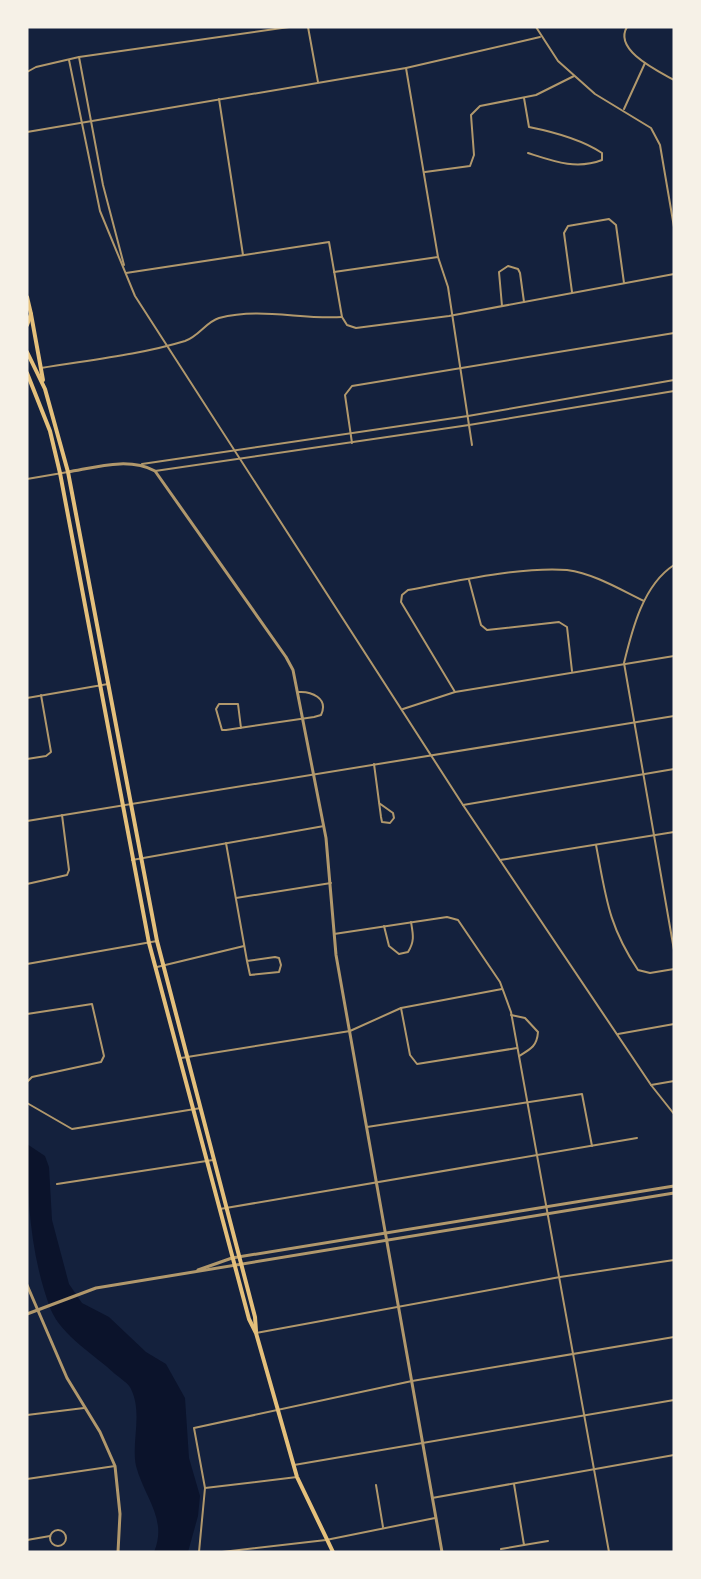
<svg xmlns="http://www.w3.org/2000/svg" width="701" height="1579" font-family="'Open Sans',sans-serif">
<rect width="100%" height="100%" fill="#14213d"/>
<path fill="#0b132b" d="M27,1144L45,1156L49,1167L52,1220L69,1284L82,1303L109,1317L146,1352L166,1364L185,1398L189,1458L200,1496L198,1516L188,1552H154C168,1519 144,1497 136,1466C131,1442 143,1414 131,1389C129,1384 120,1378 115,1374C95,1355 62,1336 51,1310C31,1259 27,1199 27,1144Z"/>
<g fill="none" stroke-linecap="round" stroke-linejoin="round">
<g stroke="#b1986c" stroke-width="2">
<polyline points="308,27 318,82"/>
<polyline points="536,27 558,61 595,94 651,128 660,145 674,227"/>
<path d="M627,27C613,50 658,71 674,80"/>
<polyline points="79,57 103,185 124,265"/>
<polyline points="69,60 100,211 135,296 463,805 651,1085 674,1114"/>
<polyline points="406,68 438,257 448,287 472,445"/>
<polyline points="27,72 36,67 79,57 289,27"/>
<path d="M524,98L529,127C554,132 581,139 602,153V160C576,170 553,161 528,153"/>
<polyline points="219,99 243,255"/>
<polyline points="624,109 645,63"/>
<polyline points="27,132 406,68 540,37"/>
<polyline points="425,172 470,166 474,155 471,115 480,106 536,95 574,76"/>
<polyline points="334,272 438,257"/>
<polyline points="126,273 329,242 342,317 347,325 356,328 449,316 674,274"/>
<polyline points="572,292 564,233 568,226 609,219 616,225 624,283"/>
<polyline points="502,306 499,272 508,266 518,269 520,273 524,302"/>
<path d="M41,368C89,360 139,355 185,341C199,336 206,322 219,318C261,307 301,320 342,317"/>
<polyline points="352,443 345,395 352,386 674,333"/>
<polyline points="142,464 468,416 674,380"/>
<polyline points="155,471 469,425 674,391"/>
<polyline points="27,479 68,472"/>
<path d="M674,565C643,585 632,630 624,663L674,950"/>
<polyline points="469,580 481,625 487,630 559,622 567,627 572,671"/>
<path d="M455,692L401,602L402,595L408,590C451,582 524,566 567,570C595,574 619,589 644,601"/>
<polyline points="27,698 108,684"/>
<polyline points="403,709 455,692 674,656"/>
<path d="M241,728L238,704H219L216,709L222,730H226L314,717L321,715C329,698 311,691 298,692"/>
<polyline points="27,759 46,756 51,752 41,695"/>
<polyline points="374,764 381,817 382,822 390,823 394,818 393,813 379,803"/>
<polyline points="463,805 674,769"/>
<polyline points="27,821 674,716"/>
<polyline points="226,843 247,961 250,975 279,972 281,965 279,958 275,957 247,961"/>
<path d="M596,845C606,897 608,925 638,970L650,973L674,969"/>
<polyline points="132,860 324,826"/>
<polyline points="500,860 674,832"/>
<polyline points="27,884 67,875 69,870 62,815"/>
<polyline points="236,898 331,883"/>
<path d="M384,926L389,946L399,954L408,952C415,941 413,934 411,922"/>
<polyline points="334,934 447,917 458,920 500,982 511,1012 609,1552"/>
<polyline points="27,964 157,941"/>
<polyline points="157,967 244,946"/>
<polyline points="401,1008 410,1055 417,1064 517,1048"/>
<polyline points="27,1014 92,1004 104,1056 101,1062 32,1077 27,1082"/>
<path d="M511,1015L525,1018L538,1032C537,1046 531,1049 519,1056"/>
<polyline points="618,1034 674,1024"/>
<polyline points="181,1058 350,1031 401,1008 502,989"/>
<polyline points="651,1085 674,1081"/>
<polyline points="27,1103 72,1129 201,1108"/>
<polyline points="367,1127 582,1094 592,1146"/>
<polyline points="57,1184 213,1160"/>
<polyline points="220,1209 637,1138"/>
<polyline points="256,1333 560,1277 674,1260"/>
<polyline points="27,1415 84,1408"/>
<polyline points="294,1465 674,1400"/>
<polyline points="27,1479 115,1466"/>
<polyline points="514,1484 524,1545 548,1541"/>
<polyline points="376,1485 383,1527"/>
<polyline points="205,1488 297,1477"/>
<polyline points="432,1498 674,1455"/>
<circle cx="58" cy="1538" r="8"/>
<polyline points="27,1540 50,1536"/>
<polyline points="501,1549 524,1545"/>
<polyline points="199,1552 205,1488 194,1428 412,1381 674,1337"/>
<polyline points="222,1552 326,1540 435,1518"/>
</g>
<g stroke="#b1986c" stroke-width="3">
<path d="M68,472C97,467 129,457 155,471L286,657L293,670L326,838L336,955L442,1552"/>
<polyline points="198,1270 232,1258 674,1186"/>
<polyline points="27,1285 67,1378 100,1432 115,1466 120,1514 118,1552"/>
<polyline points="27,1314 96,1288 674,1193"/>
</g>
<polyline stroke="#e5c07b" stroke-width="4" points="27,297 31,314 27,325"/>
<g stroke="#e5c07b" stroke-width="4">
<polyline points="31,314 43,380"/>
<polyline points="27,352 45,389 68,472 157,941 255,1317 256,1331"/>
<polyline points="27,373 50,431 60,473 149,943 249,1319 256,1333 297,1477 333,1552"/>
</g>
</g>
<rect width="701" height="1579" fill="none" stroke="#f6f1e7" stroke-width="57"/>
</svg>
